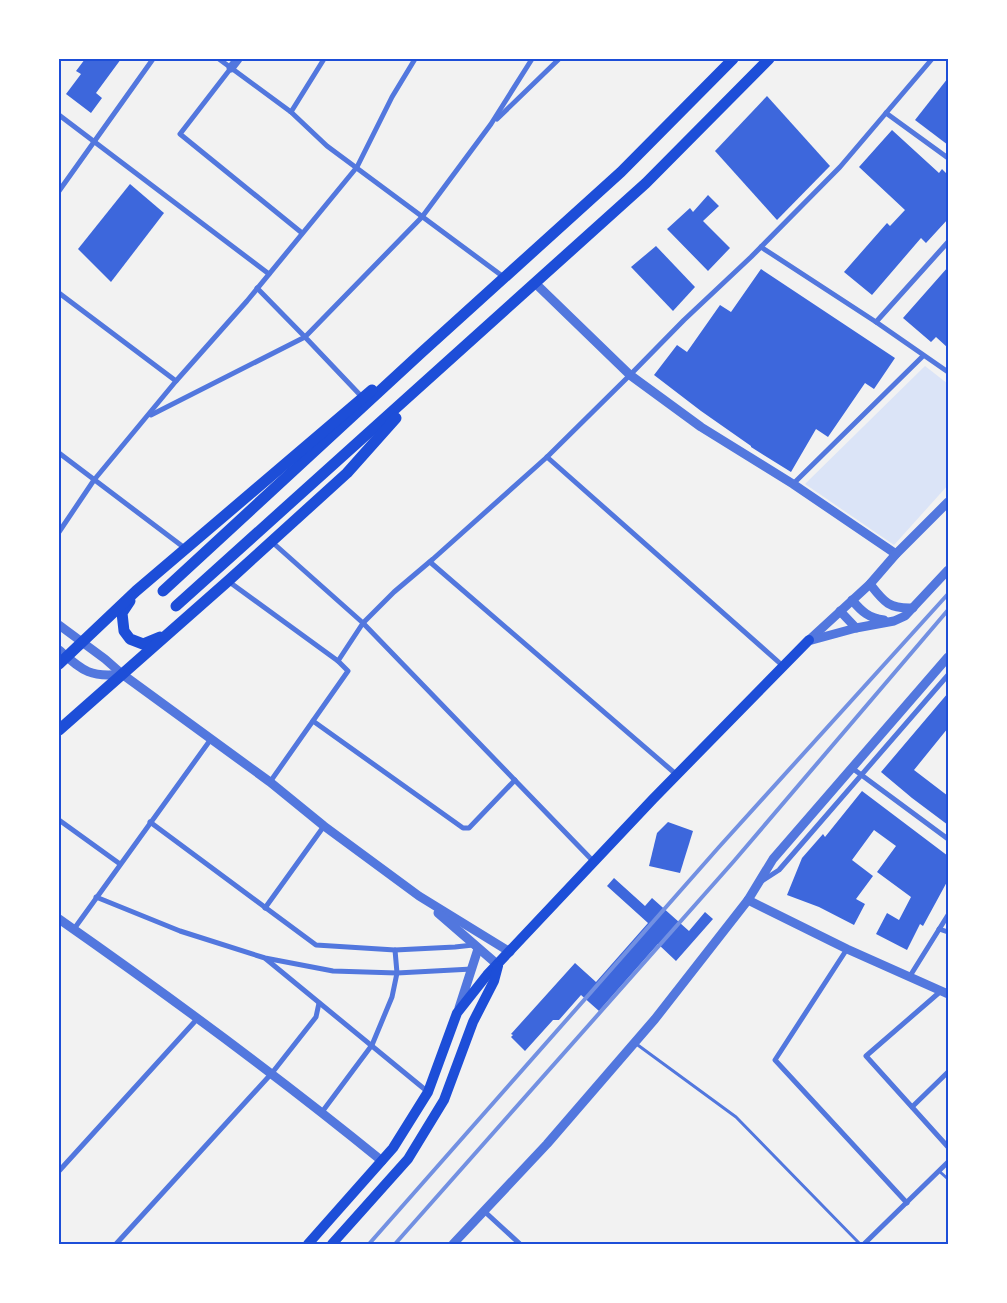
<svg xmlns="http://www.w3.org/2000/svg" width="1007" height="1303" font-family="Inter,sans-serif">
<rect width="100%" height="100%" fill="#f2f2f2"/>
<polygon fill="#dbe4f7" points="925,366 948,384 948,485 894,545 805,484"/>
<g fill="#3d67dc">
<polygon points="85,59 121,59 96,93 102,98 91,113 66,94 81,74 76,71"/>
<polygon points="948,78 948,145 915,120"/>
<polygon points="767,96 830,166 777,220 715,151"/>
<polygon points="892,130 939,173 942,169 948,175 948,219 926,243 921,238 872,295 844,272 887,223 890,226 905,210 859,167"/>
<polygon points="130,184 164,213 111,282 78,249"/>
<polygon points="708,195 719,206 703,221 730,248 708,271 667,229 690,208 693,212"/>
<polygon points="656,246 695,287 673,311 631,267"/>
<polygon points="948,267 948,348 936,337 931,342 903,318"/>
<polygon points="761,269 895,358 874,389 865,383 828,437 816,429 791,472 751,447 751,446 701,411 654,375 677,345 687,352 720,305 731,312"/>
<polygon points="948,693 948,728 914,770 948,796 948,825 912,798 881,772"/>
<polygon points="862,791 948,856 948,880 923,926 920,924 907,950 876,934 887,913 899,920 911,897 877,872 896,846 874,830 852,860 873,876 856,899 865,904 854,925 819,907 787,895 802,858 823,834 825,837"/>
<polygon points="668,822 693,831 680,873 649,866 657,833"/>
<polygon points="614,878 645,906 652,898 689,931 705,912 713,919 676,961 658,944 599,1011 581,995 559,1020 553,1020 525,1051 511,1037 513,1035 511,1034 575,963 596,982 648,923 607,886"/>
</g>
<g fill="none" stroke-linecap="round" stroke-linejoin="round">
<g stroke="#5277de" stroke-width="3">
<polyline points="635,1043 736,1117 860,1244"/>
<polyline points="939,1171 948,1179"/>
</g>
<g stroke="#5277de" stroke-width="5">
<polyline points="219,59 291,112 327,146 505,278"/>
<polyline points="231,68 180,134 302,233"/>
<polyline points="291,112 324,59"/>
<polyline points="886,113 948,158"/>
<polyline points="59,115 269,274"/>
<polyline points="497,119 559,59"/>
<polyline points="59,191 153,59"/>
<polyline points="761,247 876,322 948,372"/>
<polyline points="59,293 176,381"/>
<polyline points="876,322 948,242"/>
<polyline points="362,397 305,337 422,217 491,124 532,59"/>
<polyline points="151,415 305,337 257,288"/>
<polyline points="59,453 186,549"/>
<polyline points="547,457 783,666"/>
<polyline points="793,484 923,356"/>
<polyline points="59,532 94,480 176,381 247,301 357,167 392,97 415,59"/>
<polyline points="272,542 363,623 394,592 433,559 547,457 630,375 684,320 751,257 840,167 932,59"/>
<polyline points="430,562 677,775"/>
<polyline points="228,581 338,661 363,623 593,861"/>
<polyline points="313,721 463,828 469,828 515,780"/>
<polyline points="852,768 948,839"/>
<polyline points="270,782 348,671 338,661"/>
<polyline points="59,820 120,864"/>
<polyline points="150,822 316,945 395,950 455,947 473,945"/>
<polyline points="762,881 779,870 948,675"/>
<polyline points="96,897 180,931 265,958 333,971 397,973 472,969"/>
<polyline points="265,908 324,826"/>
<polyline points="74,929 211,739"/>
<polyline points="939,929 948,932"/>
<polyline points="847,949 775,1060 907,1203"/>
<polyline points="266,959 428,1092"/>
<polyline points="910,976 948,915"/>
<polyline points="941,991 866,1056 948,1147"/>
<polyline points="912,1107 948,1072"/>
<polyline points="322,1112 372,1045 392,997 397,973 395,950"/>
<polyline points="59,1171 198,1018"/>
<polyline points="484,1211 520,1244"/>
<polyline points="116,1244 272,1073 316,1017 319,1003"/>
<polyline points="864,1244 948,1162"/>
</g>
<g stroke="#5277de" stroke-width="9">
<polyline points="231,68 238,59"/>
<polyline points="535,283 630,375 701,427 793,484 896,554"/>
<path d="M870,584C884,602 889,609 913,608"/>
<path d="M852,600C862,612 869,618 884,620"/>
<polyline points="840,611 856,628"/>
<polyline points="59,625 105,659 122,674 270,782 324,826 419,896 510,952"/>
<polyline points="809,640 870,584 896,554 948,502"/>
<polyline points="812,640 856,628 894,621 905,616 948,570"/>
<path d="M59,650C82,670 89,678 122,674"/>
<polyline points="748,900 847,949 948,994"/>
<polyline points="438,913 498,965"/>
<path d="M59,919C169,996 278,1076 382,1161"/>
<polyline points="459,1008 478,949"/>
<polyline points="453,1244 547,1144 655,1019 748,900 773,859 948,657"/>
</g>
<g stroke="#1d4ed8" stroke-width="10">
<polyline points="308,1244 393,1148 428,1092 457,1013 487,975 653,799 809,640"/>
<polyline points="332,1244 408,1159 444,1100 473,1022 494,981 498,966"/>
</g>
<g stroke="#1d4ed8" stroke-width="11">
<polyline points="163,591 421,353 621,172 733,59"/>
<polyline points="130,601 122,613 124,631 130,639 143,644 160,637"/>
<polyline points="176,606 646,183 769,59"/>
<polyline points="59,664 136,591 372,390"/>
<polyline points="59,730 228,581 347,473 396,418"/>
</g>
<g stroke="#7290e2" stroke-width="4">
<polyline points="369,1244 719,847 948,594"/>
<polyline points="395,1244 734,861 948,610"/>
</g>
</g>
<rect width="1007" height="1303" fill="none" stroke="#ffffff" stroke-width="120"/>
<rect x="60" y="60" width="887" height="1183" fill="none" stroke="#1d4ed8" stroke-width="2"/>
</svg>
